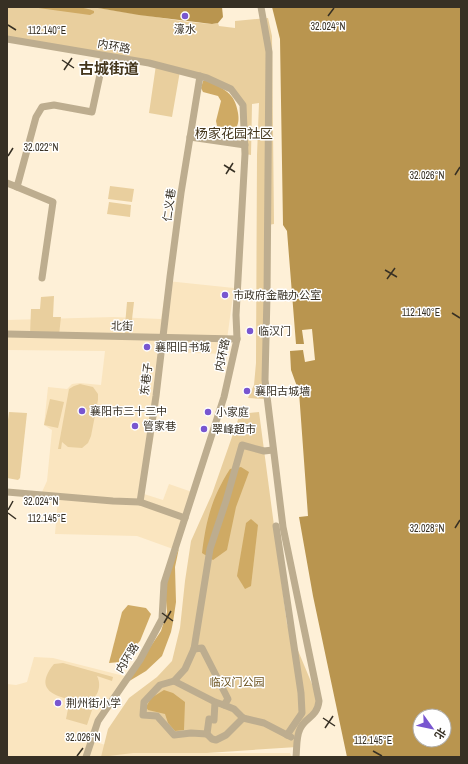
<svg xmlns="http://www.w3.org/2000/svg" width="468" height="764" font-family="'Archivo Narrow','Noto Sans SC',sans-serif">
<rect width="100%" height="100%" fill="#fef0d7"/>
<g fill="#fae5bf">
<polygon points="167,281 234,288 225,354 163,352 159,402 144,494 163,500 169,484 192,492 173,549 137,536 55,534 58,498 42,492 47,481 52,430 44,425 48,387 67,389 72,384 80,383 101,385 105,351 7,350 7,320 114,317 161,319"/>
<polygon points="34,657 53,658 128,677 98,721 86,757 7,757 7,684 16,685 27,682"/>
<polygon points="92,741 133,753 290,753 292,757 88,757"/>
</g>
<g fill="#e9cf9e">
<polygon points="7,7 92,7 188,22 212,24 218,23 219,26 235,28 235,21 268,18 272,36 274,224 268,225 264,399 248,398 254,385 256,363 257,155 259,103 252,104 251,155 245,154 243,105 231,89 180,71 172,117 149,113 156,65 7,39"/>
<polygon points="110,186 134,189 132,202 108,199"/>
<polygon points="109,202 131,205 130,217 107,214"/>
<polygon points="54,296 53,317 61,317 59,335 30,335 31,309 40,309 41,297"/>
<polygon points="127,302 134,302 130,337 124,337"/>
<polygon points="80,384 93,387 98,394 98,400 91,436 88,443 82,448 68,447 62,442 61,449 58,449 69,389 74,386"/>
<polygon points="50,399 64,402 58,428 44,425"/>
<polygon points="9,412 27,413 20,478 18,480 7,478 7,428"/>
<polygon points="259,412 287,624 319,701 318,708 300,727 297,747 207,753 133,753 101,757 108,729 129,698 157,677 172,661 180,628 185,581 191,541 212,494 240,414"/>
<path d="M63,663L113,677L112,681L97,676C103,688 96,702 82,703C76,703 69,700 64,698C43,692 40,681 54,664Z"/>
<polygon points="69,704 92,710 87,725 66,719"/>
</g>
<g fill="#cfaa64">
<path d="M31,7C51,7 75,4 94,11V13L90,15Z"/>
<path d="M206,80C223,89 235,92 238,113C239,119 239,125 234,131L219,127L217,126L216,121L221,101L218,96L203,92L201,88L203,81Z"/>
<path d="M241,467L249,472L236,507L227,550L213,560L202,553C206,520 212,497 230,469Z"/>
<polygon points="251,519 258,525 251,586 245,589 237,576 246,523"/>
<polygon points="179,548 175,567 176,602 173,622 171,632 162,656 146,671 126,683 161,631 167,612 165,589 166,579"/>
<polygon points="128,605 146,608 151,614 140,641 120,662 109,663 122,612"/>
<polygon points="164,690 173,693 185,702 184,730 175,731 168,723 165,714 148,710 146,707 151,698"/>
</g>
<g fill="#b9954f" fill-rule="evenodd">
<polygon points="92,7 222,7 223,17 218,23 212,24 139,15"/>
<path d="M272,7H461V757H347L313,596L299,517L308,516L299,392L291,370L290,351L303,350L305,362L315,360L312,329L302,330L304,344H296L287,231L283,225L280,39ZM420,716H444V740H420Z"/>
</g>
<g fill="none" stroke-linecap="round" stroke-linejoin="round">
<g stroke="#bdad8f" stroke-width="7">
<path d="M261,7L269,52L267,296L265,380L283,527L319,701C317,718 305,717 300,729C296,737 297,748 296,757"/>
<polyline points="7,39 149,63 207,78 231,89 243,105 245,154 236,315 237,339 224,397 164,583 162,619 140,660 98,721 86,757"/>
<polyline points="190,137 245,145"/>
<polyline points="7,183 17,187 36,117 42,107 54,105 92,112 104,56"/>
<polyline points="17,187 53,202 42,278"/>
<polyline points="7,334 237,339"/>
<polyline points="7,492 113,501 140,502 156,396 170,277 181,193 200,76"/>
<polyline points="140,502 185,518"/>
<polyline points="276,526 301,693 302,713 287,735"/>
<polyline points="194,649 202,648 228,699 224,705 215,702 174,681 160,685 144,702 143,715 157,716 174,735 191,733 207,734 209,719 214,720 215,702"/>
<polyline points="174,681 185,669 194,649 210,549 226,501 242,445 264,451 273,450"/>
<polyline points="224,705 234,709 243,718 264,723 291,737"/>
<polyline points="207,734 212,739 216,740 226,735 243,718"/>
</g>
</g>
<path fill="none" stroke="#373024" stroke-width="1.5" d="M328,16L334,8M8,25L16,30M62,60L74,68M64,70L72,58M8,156L13,148M224,165L235,172M226,174L233,163M455,175L460,167M385,270L397,277M387,279L395,268M452,313L460,318M8,510L13,501M8,513L16,519M455,528L460,520M162,613L173,621M164,623L171,611M323,718L335,726M325,728L333,716M373,751L382,756M77,756L83,748"/>
<g fill="#7856d0" stroke="#fff" stroke-width="1.5">
<circle cx="185" cy="16" r="4"/>
<circle cx="225" cy="295" r="4"/>
<circle cx="250" cy="331" r="4"/>
<circle cx="147" cy="347" r="4"/>
<circle cx="247" cy="391" r="4"/>
<circle cx="82" cy="411" r="4"/>
<circle cx="208" cy="412" r="4"/>
<circle cx="135" cy="426" r="4"/>
<circle cx="204" cy="429" r="4"/>
<circle cx="58" cy="703" r="4"/>
</g>
<g text-anchor="middle" dominant-baseline="central" stroke-width="3" stroke-linejoin="round" paint-order="stroke">
<g font-size="11" fill="#373024" stroke="#fff" text-anchor="start">
<text x="185" y="29" text-anchor="middle">濠水</text>
<text x="233" y="295">市政府金融办公室</text>
<text x="258" y="331">临汉门</text>
<text x="155" y="347">襄阳旧书城</text>
<text x="255" y="391">襄阳古城墙</text>
<text x="90" y="411">襄阳市三十三中</text>
<text x="216" y="412">小家庭</text>
<text x="143" y="426">管家巷</text>
<text x="212" y="429">翠峰超市</text>
<text x="66" y="703">荆州街小学</text>
</g>
<g font-size="11" fill="#373024" stroke="#fff">
<text transform="translate(114 46) rotate(10)">内环路</text>
<text transform="translate(169 205) rotate(-82)">仁义巷</text>
<text transform="translate(122 326) rotate(1)">北街</text>
<text transform="translate(222 355) rotate(-78)">内环路</text>
<text transform="translate(146 379) rotate(-83)">东巷子</text>
<text transform="translate(127 658) rotate(-58)">内环路</text>
</g>
<g font-size="11" fill="#6a501b" stroke="#fff">
<text x="237" y="682">临汉门公园</text>
</g>
<g font-size="13" fill="#44361c" stroke="#fff">
<text x="234" y="133">杨家花园社区</text>
</g>
<g font-size="15" font-weight="bold" fill="#44361c" stroke="#fff">
<text x="109" y="68">古城街道</text>
</g>
</g>
<g font-size="10" text-anchor="middle" fill="#373024" stroke="#fff" stroke-width="3" stroke-linejoin="round" paint-order="stroke">
<text x="328" y="30">32.024°N</text>
<text x="47" y="34">112.140°E</text>
<text x="41" y="151">32.022°N</text>
<text x="427" y="179">32.026°N</text>
<text x="421" y="316">112.140°E</text>
<text x="41" y="505">32.024°N</text>
<text x="47" y="522">112.145°E</text>
<text x="427" y="532">32.028°N</text>
<text x="83" y="741">32.026°N</text>
<text x="373" y="744">112.145°E</text>
</g>
<rect width="468" height="764" fill="none" stroke="#373024" stroke-width="16"/>
<g transform="translate(432 728) rotate(123)"><circle r="19" fill="#ffffff" stroke="#afaca7"/>
<path d="M0-3L7 15L0 10L-7 15Z" fill="#7856d0"/>
<text y="-6" font-size="11" font-weight="bold" text-anchor="middle" fill="#373024">北</text>
</g>
</svg>
